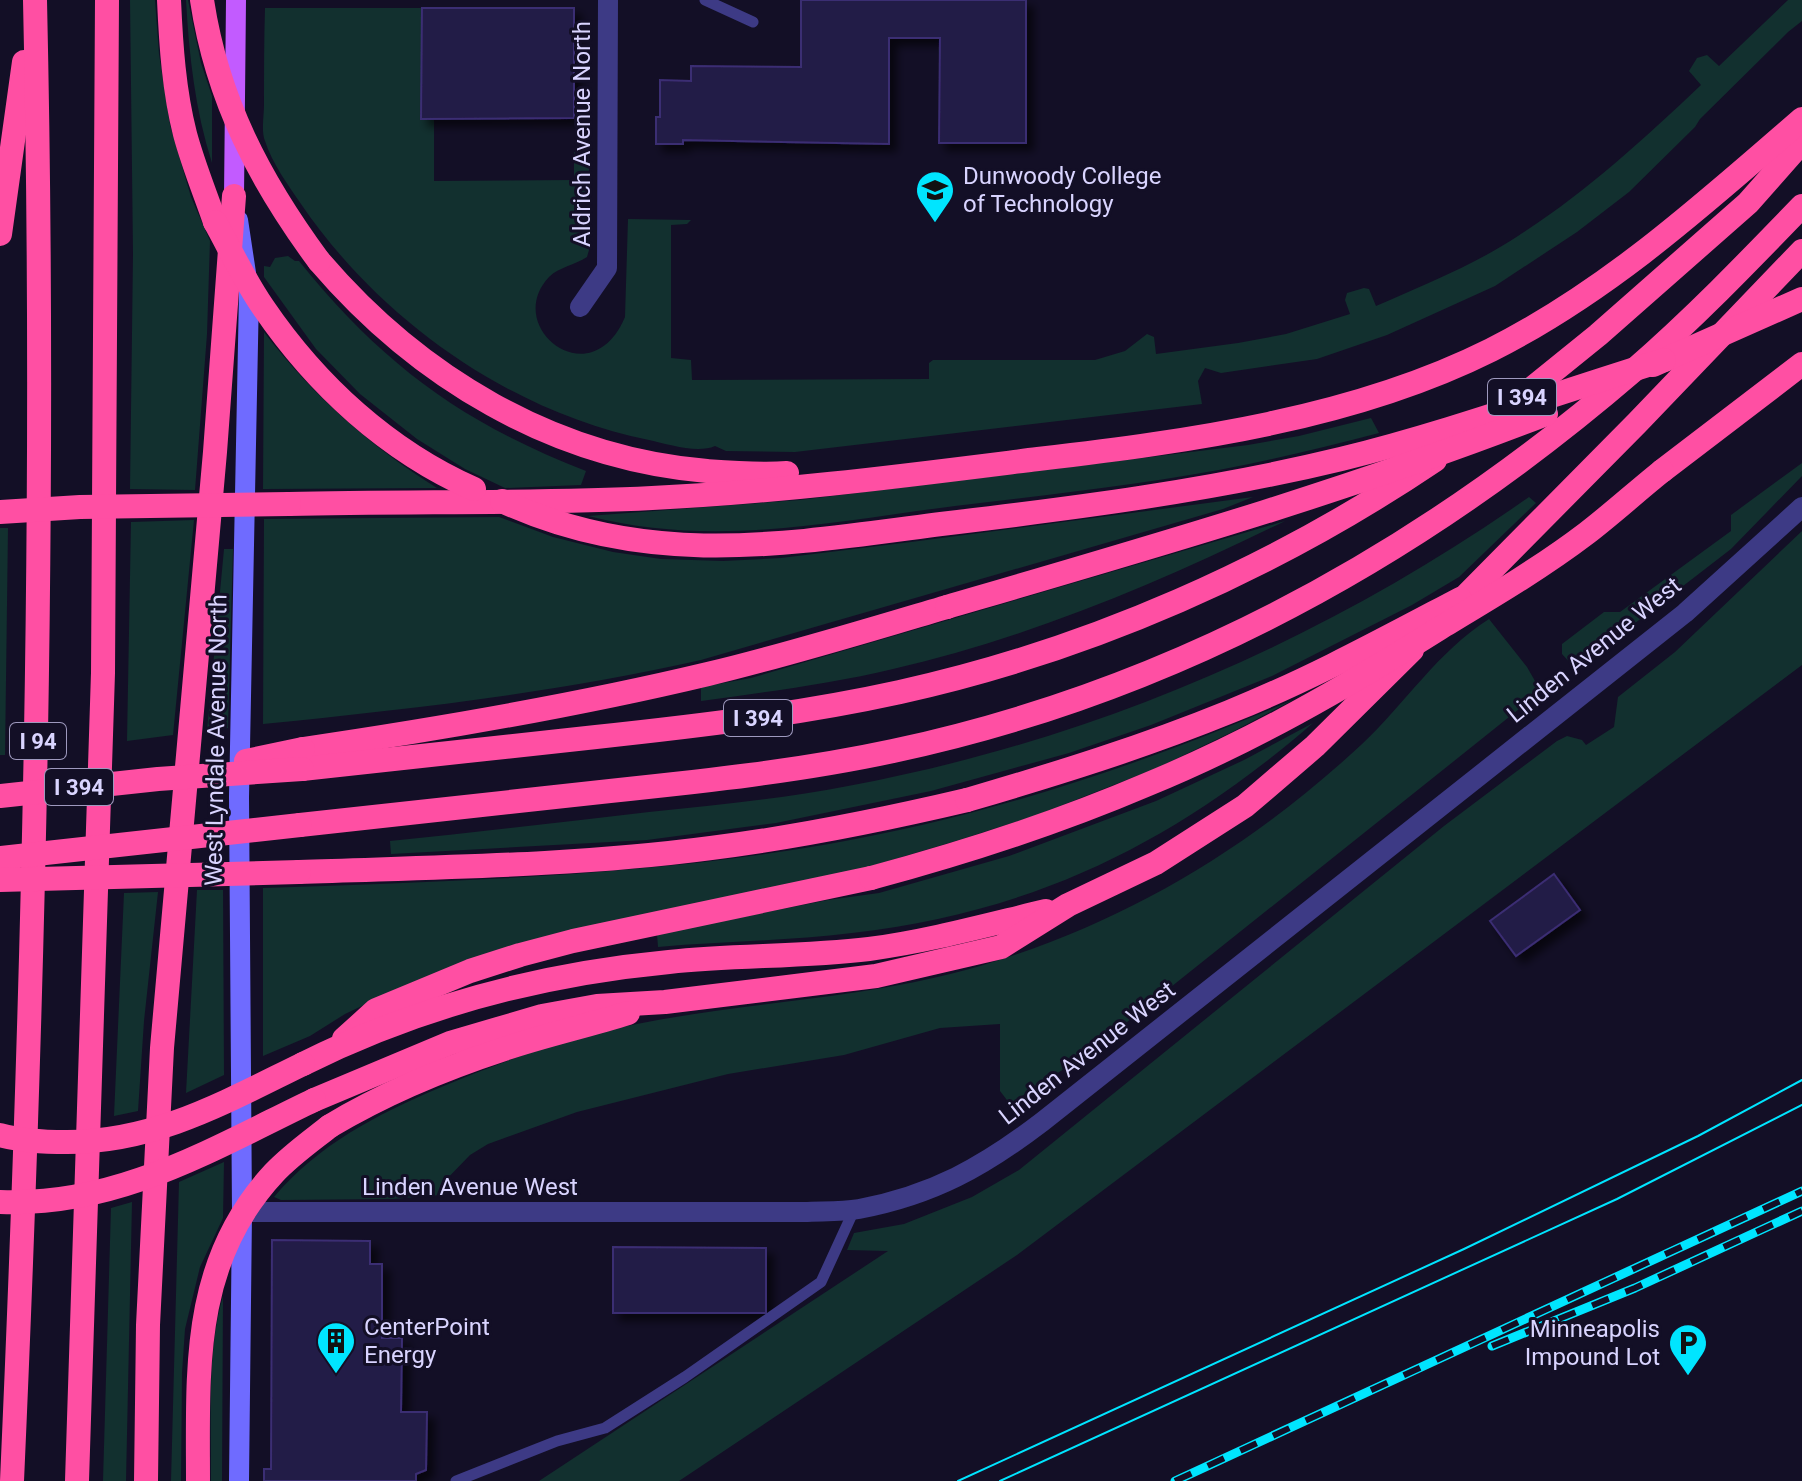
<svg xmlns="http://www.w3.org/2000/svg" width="1802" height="1481" font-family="Roboto,sans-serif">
<defs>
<filter id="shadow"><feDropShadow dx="7" dy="7" stdDeviation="4" flood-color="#0009"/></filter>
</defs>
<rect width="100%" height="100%" fill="#130f26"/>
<g fill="#12302f">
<polygon points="130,0 155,0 159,54 170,125 191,197 210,241 207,334 195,490 130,489 133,254"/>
<path d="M186,0H188L201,63L212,96V163C195,110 189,55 186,0Z"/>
<path d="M1788,0H1802V21L1788,32L1700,119L1695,127L1629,192L1577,232L1495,286L1387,335L1317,359L1221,373L1205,368L1198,381L1202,404L795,452L726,451L715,446C697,454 668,444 649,440C510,412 381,321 301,204C288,185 272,163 265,141C261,131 264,116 264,105C264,72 264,40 265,8H422L421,118L434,119V181L574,180V152H589V250L587,257C575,265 559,267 549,277C502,327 591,398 625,317L628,219L691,220L687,224L671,225V358L691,360L692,380L929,379V363L933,360H1095L1125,351L1147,334L1154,337L1156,354L1238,343L1286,334L1350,314L1345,300L1347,293L1364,288L1369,289L1376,306C1424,285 1474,265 1518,236C1585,193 1643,140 1701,85L1689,71L1697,58L1707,55L1719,66Z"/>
<path d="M288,256L295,261H299C382,364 462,423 586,471L581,485L505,488L465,469L417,439L360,394L316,349L264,277V266L270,267L275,258Z"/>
<path d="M264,332C312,395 370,446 437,488L263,489Z"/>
<path d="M1371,418L1379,433C1336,444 1293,455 1249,464C1152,484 1053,494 955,506C829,522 714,548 588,516L800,500L1248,445L1299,436Z"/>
<polygon points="1802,463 1802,476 1731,549 1582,664 1571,664 1562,654 1562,644 1604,612 1620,612 1731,531 1731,515"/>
<path d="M1253,497L1223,509L701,660C556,693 410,709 263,724L264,519L499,517L553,537L613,552L661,559L723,561L781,558L911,542Z"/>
<path d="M1529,497L1536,503L1459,577L1412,605L1272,676L1151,725L1069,753L931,791L776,823L647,840L391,854L390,841C477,832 563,822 649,812C716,805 782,799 848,786C1094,740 1324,641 1529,497Z"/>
<polygon points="194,520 173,735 127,741 131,522"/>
<path d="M1285,521C1159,583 1031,637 893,669C830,684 766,692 701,701V688L707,686L751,678Z"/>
<polygon points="0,528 8,528 5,755 0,755"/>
<polygon points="1802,531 1802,665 1017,1255 679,1481 539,1481 888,1251 847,1250 854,1233 904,1224 972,1197 1019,1170 1444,826 1557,741 1567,736 1582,740 1586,745 1614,727 1618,697 1675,652"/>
<polygon points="224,549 233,549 228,728 207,731"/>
<path d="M1489,619L1527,667L1539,688L1528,702L1087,1054L1010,1104L1000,1091V1024L940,1028L844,1055L728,1074L577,1112L488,1144L470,1155L440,1186V1195L393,1199L281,1200L274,1197C319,1144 376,1115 439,1088C503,1061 569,1037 637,1024C751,1001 868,999 980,966C1125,923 1250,848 1361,745C1405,704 1438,651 1489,619Z"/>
<path d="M1295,699L1232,732L1157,768L1037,815L959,840L868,867L385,995L345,1014L310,1036L263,1056V888C450,881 642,877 829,844C989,816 1145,764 1295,699Z"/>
<path d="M1313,723C1174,843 1035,912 852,933C788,941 723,941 658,947L657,934L828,900L879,893L1009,856L1156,801L1244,760Z"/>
<polygon points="197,890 223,890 224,1075 186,1093"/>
<polygon points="158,892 144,1021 138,1111 114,1116 124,893"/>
<polygon points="224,1162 223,1218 200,1267 185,1329 182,1373 181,1481 171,1481 179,1182"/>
<polygon points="132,1202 126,1481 103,1481 111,1208"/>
<path d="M223,1296L222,1481H211C212,1420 206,1355 223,1296Z"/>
</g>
<g fill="#241b47" stroke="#3b2d73" stroke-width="2" filter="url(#shadow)">
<polygon points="801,0 1026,0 1026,143 939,143 940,38 889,38 889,144 683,140 683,144 656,144 656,117 660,117 660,80 691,81 691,66 801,67"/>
<polygon points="422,8 574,8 574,118 421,119"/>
<polygon points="1554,874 1580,910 1516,956 1490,921"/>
<polygon points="272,1240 370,1241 370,1264 382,1264 382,1338 402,1338 401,1412 427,1412 426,1470 416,1474 416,1481 264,1481 264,1469 271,1469"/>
<polygon points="613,1247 766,1248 766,1313 613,1313"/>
</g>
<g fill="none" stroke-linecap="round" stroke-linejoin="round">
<g stroke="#3d3a85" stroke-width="11">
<polyline points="705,0 753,22"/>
<polyline points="456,1481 557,1441 605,1428 685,1377 821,1282 854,1210"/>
</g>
<polyline stroke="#3d3a85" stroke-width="20" points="580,307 607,268 608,0"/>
<path stroke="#3d3a85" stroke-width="20" d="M242,1212H804C822,1211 841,1212 859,1209C933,1195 983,1167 1042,1122L1685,613L1802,507"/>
<polyline stroke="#6f6bff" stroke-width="20" points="238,220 249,293 239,797 242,1212 239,1481"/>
<polyline stroke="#c25bff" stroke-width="20" points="234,196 236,0"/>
<g stroke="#ff4fa3" stroke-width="24">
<path d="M169,0C171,45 174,91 185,134C193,164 205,193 215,222"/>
<polyline points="0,234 24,62"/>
<path d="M319,261C418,377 553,458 707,471C734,473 760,475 787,473"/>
<polyline points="1504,411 1598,335 1748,203 1802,142"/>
<polyline points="1662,471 1802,364"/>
<path d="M289,504C410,501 531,504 652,498C781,492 910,475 1038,459C1190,441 1353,419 1491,350C1608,291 1704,204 1802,119"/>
<polyline points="1446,616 1637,423 1802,251"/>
<path d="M303,749C439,729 574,706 708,674C788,655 868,630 947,607"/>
<path d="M302,769C400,759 498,748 596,737C698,726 800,714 900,692C1090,650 1275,568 1435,460"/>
<path d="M300,825C404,814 507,802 610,791C705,781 800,771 893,751C1174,691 1417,557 1633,371C1693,319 1747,263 1802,206"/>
<path d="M299,872C436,867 575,866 711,848C798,837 882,820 967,800"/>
<polyline points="344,1039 376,1010 470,971 520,955 573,941 871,878"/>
<path d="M303,1064C417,1007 542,974 669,962C735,955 802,957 869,949C929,941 987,925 1046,911"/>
<polyline points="314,1100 450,1043 542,1016 597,1006 665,1002 876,976 1001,947 1068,905 1156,863 1245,806 1315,746 1412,650"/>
<path d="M330,1126C385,1093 443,1069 504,1049C545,1035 587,1026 628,1013"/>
<path d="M12,1481C34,987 46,494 35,0"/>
<polyline points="77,1481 103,673 107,0"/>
<polyline points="146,1481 148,1325 162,1048 215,452 234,196"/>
</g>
<g stroke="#00e5ff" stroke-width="2">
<polyline points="958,1481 1464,1249 1698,1136 1802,1080"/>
<polyline points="1000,1481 1617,1199 1802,1105"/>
</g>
<defs>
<g id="rail">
<polyline points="1492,1346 1635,1288 1802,1211"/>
<polyline points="1175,1481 1802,1191"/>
</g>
</defs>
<use href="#rail" stroke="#00e5ff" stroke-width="9"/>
<use href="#rail" stroke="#130f26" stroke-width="6" stroke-dasharray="18" stroke-linecap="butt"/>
<g stroke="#ff4fa3" stroke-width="24">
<path d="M202,0C217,100 260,181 319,261"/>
<path d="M215,222C231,251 245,281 263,307C316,385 388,451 474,489"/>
<polyline points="1653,365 1802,299"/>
<path d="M502,501C649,569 787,544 941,524C1075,508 1209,491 1341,459C1451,432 1556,393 1664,360"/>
<polyline points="0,512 80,507 289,504"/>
<path d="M947,607C1149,548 1351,490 1546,414"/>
<polyline points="246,761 303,749"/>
<polyline points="0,796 158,779 302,769"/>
<path d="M967,800C1056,774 1143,747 1229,712C1309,680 1384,639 1460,599"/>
<polyline points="0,858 300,825"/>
<path d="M871,878C964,853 1057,823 1146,785C1249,743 1346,687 1440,628C1490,598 1541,568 1587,533C1613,513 1637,491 1662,471"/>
<polyline points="0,880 299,872"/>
<path d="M0,1135C21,1141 45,1142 67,1142C156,1142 225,1102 303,1064"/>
<path d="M0,1202C117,1207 212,1149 314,1100"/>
<path d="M198,1481C198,1369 191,1262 274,1173C291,1155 311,1141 330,1126"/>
</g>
</g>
<defs>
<symbol id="university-pin" viewBox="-11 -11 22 30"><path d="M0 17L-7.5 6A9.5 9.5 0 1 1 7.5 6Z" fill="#00e5ff" stroke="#130f26"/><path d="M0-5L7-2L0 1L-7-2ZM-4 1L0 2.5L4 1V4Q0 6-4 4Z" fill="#111"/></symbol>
<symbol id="building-pin" viewBox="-11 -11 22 30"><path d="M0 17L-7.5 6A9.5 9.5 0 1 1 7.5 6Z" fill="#00e5ff" stroke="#130f26"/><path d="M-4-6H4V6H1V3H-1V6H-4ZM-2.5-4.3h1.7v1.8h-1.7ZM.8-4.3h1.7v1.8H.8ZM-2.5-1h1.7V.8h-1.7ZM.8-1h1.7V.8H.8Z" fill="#111"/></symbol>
<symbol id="parking-pin" viewBox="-11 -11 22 30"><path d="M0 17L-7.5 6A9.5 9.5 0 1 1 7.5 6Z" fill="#00e5ff" stroke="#130f26"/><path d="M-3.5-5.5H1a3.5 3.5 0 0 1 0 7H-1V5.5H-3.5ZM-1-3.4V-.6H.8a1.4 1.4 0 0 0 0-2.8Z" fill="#111"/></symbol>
</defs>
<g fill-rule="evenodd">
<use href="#university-pin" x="913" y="168" width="44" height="60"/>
<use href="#building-pin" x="314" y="1319" width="44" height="60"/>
<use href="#parking-pin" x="1666" y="1321" width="44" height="60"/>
</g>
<g text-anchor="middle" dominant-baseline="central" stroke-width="6" stroke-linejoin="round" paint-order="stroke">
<g fill="#130f26" stroke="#9e99be" stroke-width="2">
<rect x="1488" y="379" width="68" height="36" rx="6"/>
<rect x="724" y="700" width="68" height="36" rx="6"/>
<rect x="10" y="723" width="56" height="36" rx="6"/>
<rect x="45" y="769" width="68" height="36" rx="6"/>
</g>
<g font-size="22" font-weight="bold" fill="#d9d4ff">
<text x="1522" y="397">I 394</text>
<text x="758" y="718">I 394</text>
<text x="38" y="741">I 94</text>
<text x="79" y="787">I 394</text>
</g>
<g font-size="24" fill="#d9d4ff" stroke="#130f26">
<text transform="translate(582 134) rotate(-90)">Aldrich Avenue North</text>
<text transform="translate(1594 650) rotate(-39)">Linden Avenue West</text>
<text transform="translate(216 740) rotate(-89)">West Lyndale Avenue North</text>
<text transform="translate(1087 1053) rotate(-38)">Linden Avenue West</text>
<text x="470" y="1187">Linden Avenue West</text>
</g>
<g font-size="24" fill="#d9d4ff" stroke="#130f26" text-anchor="start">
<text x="963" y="176">Dunwoody College<tspan x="963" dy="28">of Technology</tspan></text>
<text x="364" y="1327">CenterPoint<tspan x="364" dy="28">Energy</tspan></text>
<text x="1660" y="1329" text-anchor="end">Minneapolis<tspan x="1660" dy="28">Impound Lot</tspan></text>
</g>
</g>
</svg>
